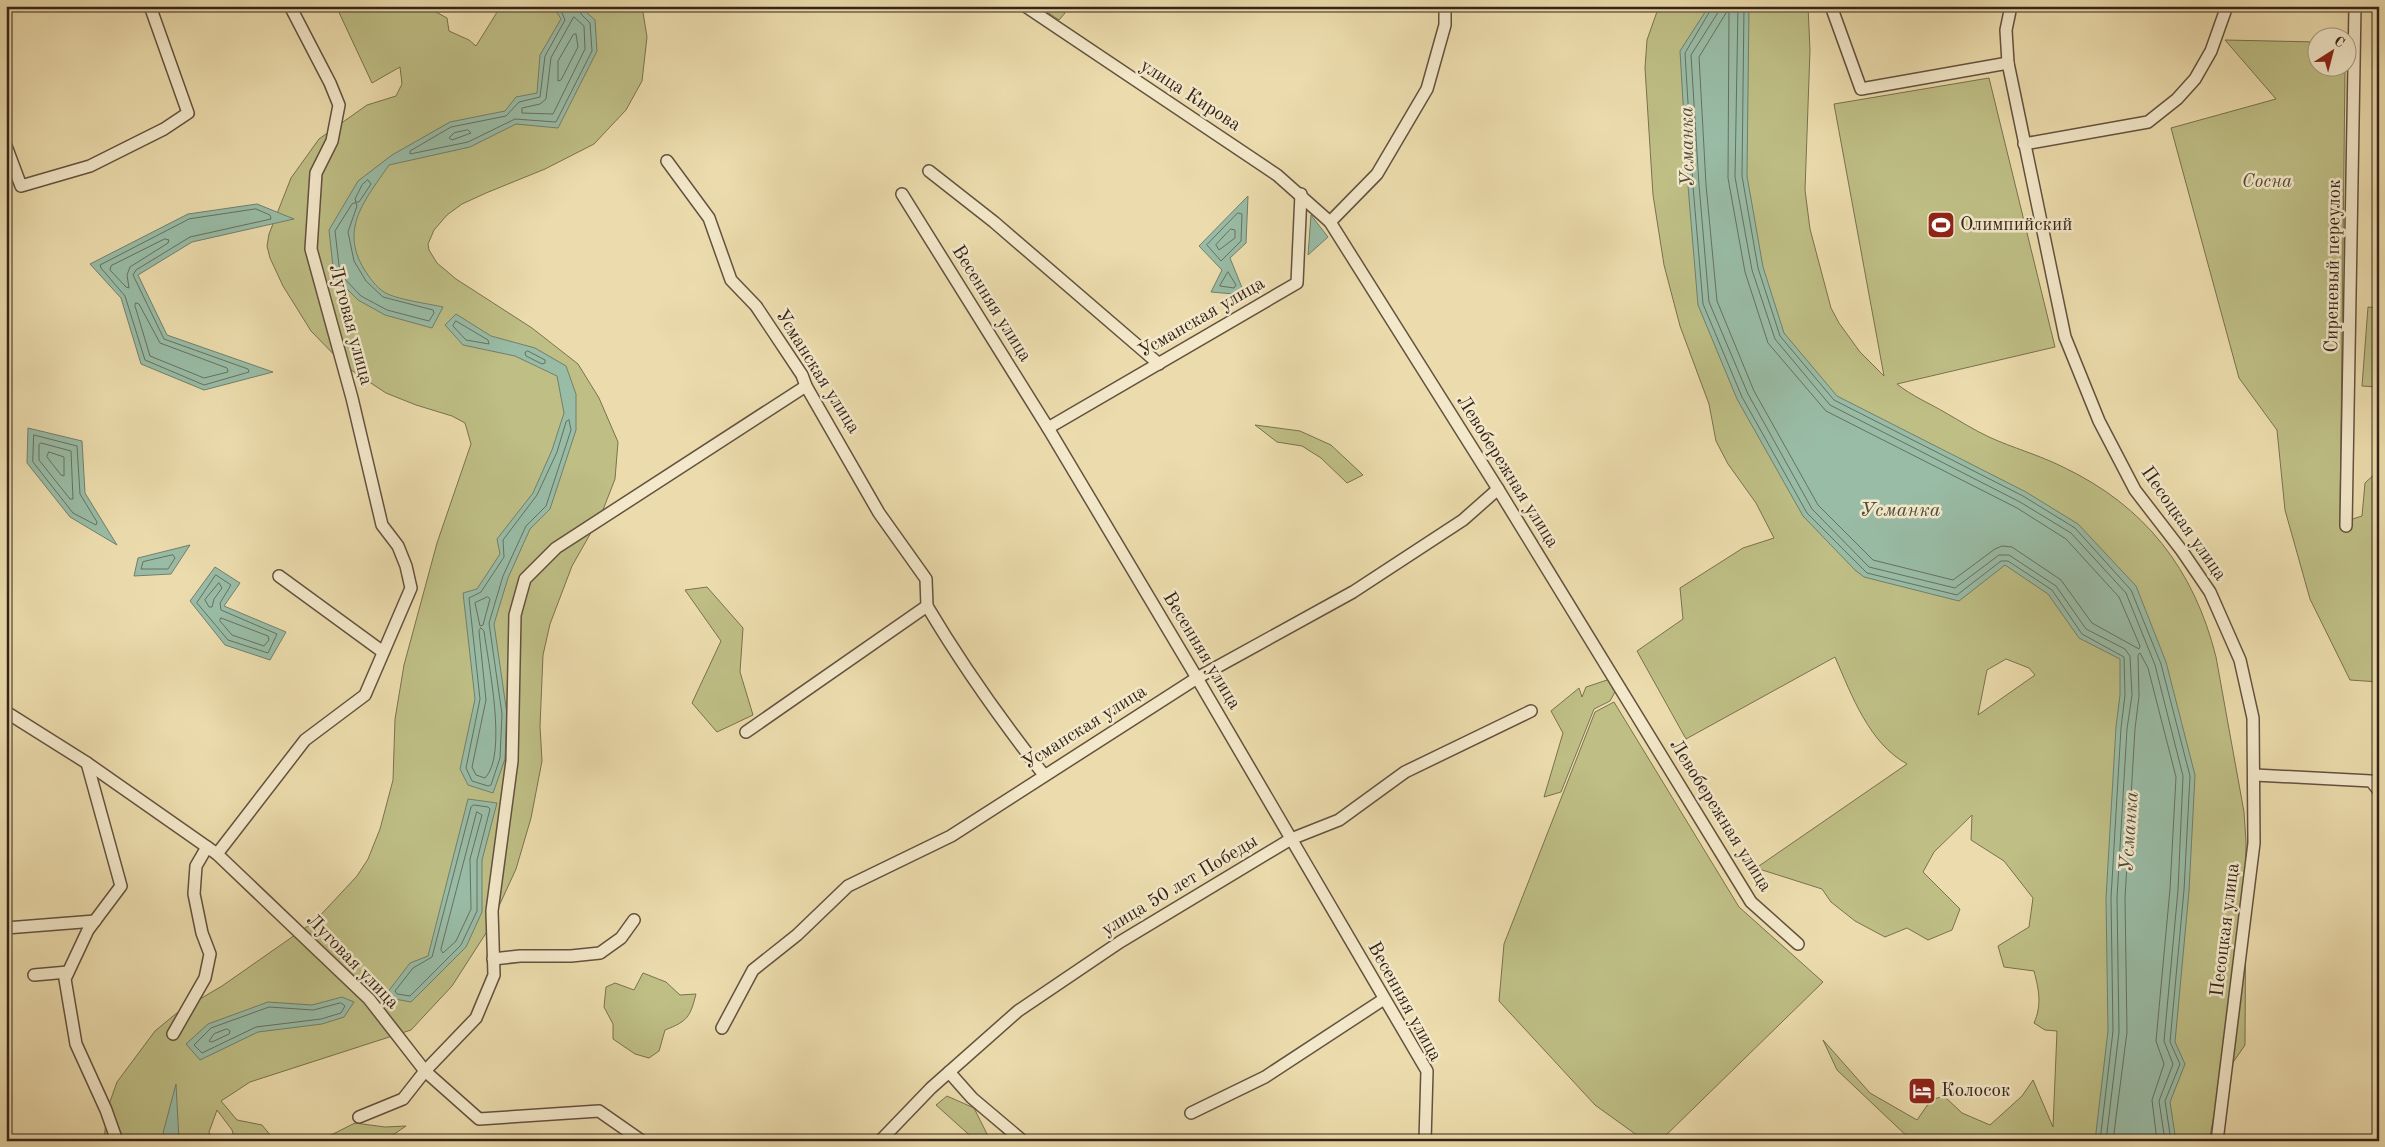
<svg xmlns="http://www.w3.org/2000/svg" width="2385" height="1147" font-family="'Old Standard TT',serif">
<rect width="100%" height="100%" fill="#ecdcad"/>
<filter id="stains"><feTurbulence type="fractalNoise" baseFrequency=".004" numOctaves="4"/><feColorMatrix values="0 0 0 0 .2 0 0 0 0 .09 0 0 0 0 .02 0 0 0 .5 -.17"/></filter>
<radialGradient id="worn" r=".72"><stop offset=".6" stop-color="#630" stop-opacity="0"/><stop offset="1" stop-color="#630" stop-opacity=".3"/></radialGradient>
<g fill="#bebe85" stroke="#7a7150" fill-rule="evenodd">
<polygon points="336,6 425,6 447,18 449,31 469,40 476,46 499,9 496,6 642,6 647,37 642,81 626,110 594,144 545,169 486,193 462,204 447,215 434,230 428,244 429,250 437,263 456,279 532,328 578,364 599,398 618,442 615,479 601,515 572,566 550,624 543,655 540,726 542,761 531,818 516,869 488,930 452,986 411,1030 250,1082 221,1101 237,1120 262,1125 275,1141 235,1141 232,1130 217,1110 209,1132 212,1141 104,1141 107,1110 117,1082 155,1031 178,1012 222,986 315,921 357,876 368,859 380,829 393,780 395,719 404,665 437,543 471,444 465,423 452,416 416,405 386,393 345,366 311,331 283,286 270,258 267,246 269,234 291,178 319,139 367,105 396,96 402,84 400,67 372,83"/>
<polygon points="1038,6 1054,6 1065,13 1059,20"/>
<path d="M1659,6H1808L1810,50L1805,190L1810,229L1831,308L1839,323L1860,352L1884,376L1834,104L1989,78L2055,347L1897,384C1912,396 1929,403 1946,413C1960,421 1974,430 1989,437C2013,448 2039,455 2063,467C2145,506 2194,569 2216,657L2244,812L2246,842L2245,1045L2221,1080L2209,1141H1912L1837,1070L1823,1040L1870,1093L1917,1120L1931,1100L1944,1096L1962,1113L1990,1125L2022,1096L2033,1080L2053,1127L2057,1031L2045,1030L2034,1023C2042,1005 2039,990 2034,971L2004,967L1998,946L2029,927L2033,898L2004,861L1971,840L1972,815L1934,852L1923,872L1960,909L1952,930L1928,940L1907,928L1885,937L1855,921L1831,902L1822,889L1756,868L1907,764C1869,743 1852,696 1835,657L1686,739L1637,651L1683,619L1680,588L1743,548L1774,538L1756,503L1728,464L1716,441L1709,404L1680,326L1664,265L1653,195L1645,68L1647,40ZM2006,659L2029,668L2035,675L1978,715L1987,670Z"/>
<polygon points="2225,40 2317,42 2318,68 2345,68 2340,523 2362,516 2365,483 2379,470 2379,682 2350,680 2310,599 2285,510 2277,430 2239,378 2171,128 2276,99"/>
<polygon points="2374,44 2379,44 2379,67 2373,66"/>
<polygon points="2368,307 2379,308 2377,387 2362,386"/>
<polygon points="1255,425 1300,431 1331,445 1363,475 1347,483 1321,458 1302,446 1277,442"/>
<polygon points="707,587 743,628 740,672 753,715 717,732 692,703 721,641 685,590"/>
<polygon points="1610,679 1616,690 1610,701 1594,709 1561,792 1544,797 1563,733 1551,711 1579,688 1582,697 1586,687"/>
<polygon points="1614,702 1739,907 1823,982 1660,1141 1645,1141 1595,1105 1499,1001 1504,944 1595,712"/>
<path d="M643,973L666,982L680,995L696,994C690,1017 688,1021 665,1030L659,1051L649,1058L635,1054L613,1039V1024L604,1007L606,987L615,983L634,990Z"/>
<polygon points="947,1096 974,1108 988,1136 983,1141 976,1141 936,1105"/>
<polygon points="355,1123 385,1127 406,1126 384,1141 319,1141"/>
</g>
<g fill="#99bca6" stroke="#717f6e">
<path d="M553,6H588L585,11L595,20L597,51L558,128L516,124L470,147L389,165C366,199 339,228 364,269C369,277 376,287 384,292C394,299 430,304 443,307L432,328L385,315L358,300L334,276L329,230L358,181L392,155L450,122L505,111L516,97L537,93L540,55L561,19Z"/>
<polygon points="1709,6 1749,6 1747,176 1763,267 1784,333 1837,396 2026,492 2078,524 2136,586 2166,662 2195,775 2189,891 2175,1042 2185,1064 2170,1102 2176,1141 2095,1141 2108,1031 2106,898 2116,727 2120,695 2120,659 2079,638 2048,594 2005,565 1959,601 1864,577 1855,570 1803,516 1737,399 1698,305 1688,186 1680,51"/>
<polygon points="1248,196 1246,243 1230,258 1245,295 1211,292 1222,270 1199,246"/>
<polygon points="257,204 294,219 192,242 138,275 167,335 273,372 204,390 141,364 121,298 90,264 188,214"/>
<polygon points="1311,215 1328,237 1308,255"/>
<polygon points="456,314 491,336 535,348 566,366 576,394 576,430 550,509 530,529 508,578 494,624 507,714 505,759 493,793 468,785 460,769 475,699 463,593 477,589 500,554 497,539 533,493 552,450 564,413 557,376 515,356 463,345 445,325"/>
<polygon points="28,428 82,441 85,493 117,545 70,517 27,463"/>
<polygon points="190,545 171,574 134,576 138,558"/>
<polygon points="215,567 240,583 224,606 286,632 270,660 225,645 190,601"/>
<polygon points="468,799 497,803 482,860 482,912 466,947 411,1002 384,997 410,963 428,956"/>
<polygon points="342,997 354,1002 344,1017 322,1024 258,1032 200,1060 186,1044 208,1024 268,1002 312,1005"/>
<polygon points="176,1084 179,1141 168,1141 163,1133"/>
</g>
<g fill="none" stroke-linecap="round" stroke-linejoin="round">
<g stroke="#677060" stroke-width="1">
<polyline points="559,6 565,20 545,56 540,97 519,102 506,116 451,127 410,151 410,154 468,142 515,119 556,122 592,51 590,23 581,14 582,6"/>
<polyline points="1713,6 1685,53 1693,186 1703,304 1742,397 1807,513 1867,573 1957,595 2001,561 2008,561 2052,590 2082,634 2124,657 2125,695 2121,728 2111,898 2113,1031 2100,1141"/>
<polyline points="1719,6 1717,14 1691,55 1699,185 1709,302 1748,394 1812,509 1869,567 1955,588 1999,555 2009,555 2056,586 2086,629 2125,649 2130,656 2132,695 2127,729 2117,898 2119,1032 2106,1141"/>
<polyline points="1738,6 1735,177 1752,270 1775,339 1830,405 2020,502 2071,533 2126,593 2155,665 2183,776 2178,890 2164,1041 2173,1064 2159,1101 2165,1141"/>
<polyline points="1744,6 1742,176 1758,268 1780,336 1834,400 2023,496 2075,528 2131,590 2161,664 2190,776 2184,890 2170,1042 2180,1064 2165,1101 2171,1141"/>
<polygon points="1729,12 1728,178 1745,272 1768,343 1826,411 2017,508 2066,539 2119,597 2140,646 2139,649 2092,623 2061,580 2012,547 2002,546 1995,549 1953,580 1873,560 1818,505 1754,391 1717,301 1706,185 1699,57 1726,13"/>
<polygon points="574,17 584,26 585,49 553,114 522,113 522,108 540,104 546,99 551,58"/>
<polygon points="576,34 578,47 561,80 558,81 558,61 573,35"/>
<polygon points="468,130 471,133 452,140 449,138 454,133"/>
<polygon points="368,180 371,184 359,202 356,202 355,199 362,185"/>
<polygon points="356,203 357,206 348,232 354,261 366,281 383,297 433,310 434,313 429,321 387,310 361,296 340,274 335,231 352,204"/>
<polygon points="256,209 270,215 271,219 190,237 136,270 133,275 164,339 248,369 249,372 204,385 145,360 125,296 101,268 100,265 189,219"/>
<polygon points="1238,213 1242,214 1241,241 1221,261 1207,245"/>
<polygon points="1231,229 1235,230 1235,238 1219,250 1216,245"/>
<polygon points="165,239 169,240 168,243 130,267 127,275 129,288 126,287 110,270 111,266"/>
<polygon points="1228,272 1236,285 1234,288 1220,286"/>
<polygon points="136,303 139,304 160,343 227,368 228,372 204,378 150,356 135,306"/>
<polygon points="456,321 488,340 489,344 466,340 453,326"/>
<polygon points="528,351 545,360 545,363 542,364 526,356 525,353"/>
<polygon points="569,420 571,430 546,506 526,526 503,576 489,623 502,714 500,758 491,785 488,786 472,781 466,768 480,699 469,598 481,592 504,557 503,540 537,495 557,452 566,422"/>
<polygon points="34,435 77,446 80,494 97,522 96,525 73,513 33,462"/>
<polygon points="41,443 71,451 73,499 70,499 39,460 39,445"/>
<polygon points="49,452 64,457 64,476 61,475 47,457"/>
<polygon points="173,555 175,558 168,569 141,569 143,562"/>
<polygon points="216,575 231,585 220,603 221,610 277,634 268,653 228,640 197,603"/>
<polygon points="219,583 222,588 214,599 212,607 209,607 205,600"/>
<polygon points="488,597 490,599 483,625 480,626 475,603"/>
<polygon points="221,618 268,636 269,640 264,646 232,635 220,621"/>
<path d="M481,628L484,631C488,662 508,755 485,778L476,775L472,767L486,700L479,631Z"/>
<polygon points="474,805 488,807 490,809 477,860 477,911 461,945 410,996 397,994 395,991 413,968 432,957 471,807"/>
<polygon points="477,812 482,815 470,859 471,909 456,941 443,953 441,950"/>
<polygon points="341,1003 345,1006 341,1013 321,1019 256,1027 202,1053 194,1045 211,1028 269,1007 313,1010"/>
<polygon points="227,1029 230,1031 229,1034 212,1042 209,1041 214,1034"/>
<polyline points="2113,1141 2127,1032 2125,898 2135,729 2139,696 2138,655 2140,653 2148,668 2176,777 2170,889 2156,1041 2164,1064 2152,1100 2157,1141"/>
</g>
<defs>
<g id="minor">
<polyline points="1025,6 1277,175 1330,222"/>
<polyline points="1445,6 1445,25 1427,89 1377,174 1330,222 1498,489 1751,902 1798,944"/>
<polyline points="1831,6 1861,89 2008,63"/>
<polyline points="2011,6 2006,30 2008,63 2065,337 2099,421 2135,490 2182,551 2210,592 2240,660 2253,718 2254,843 2217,1141"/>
<polyline points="2024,144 2148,122 2177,99 2195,79 2211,51 2227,6"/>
<polyline points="6,146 21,186 90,166 164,129 188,113 150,6"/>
<polyline points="667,161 709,218 731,280 756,306 802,375 806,386 879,513 926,579 927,606"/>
<polyline points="929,171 994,222 1159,364"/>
<polyline points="902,194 1048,428 1197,678 1427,1071 1425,1141"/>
<polyline points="1048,428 1297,283 1301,194"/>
<polyline points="2346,526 2355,6"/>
<polyline points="279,576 383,652"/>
<polyline points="6,712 87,763 217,854 369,999 425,1071 479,1119 599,1111 642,1141"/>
<path d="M746,732L927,606C962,665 1001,720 1044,775"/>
<polyline points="87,763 121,886 88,930 65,979 76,1044 106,1110 117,1141"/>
<polyline points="2255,775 2371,781 2379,791"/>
<polyline points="217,854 305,740 365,695 411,588 406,566 398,546 382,525 352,398 311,249 316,173 332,141 339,105 330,83 290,6"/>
<polyline points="6,928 95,921"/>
<polyline points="493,959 520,956 571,956 600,953 621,938 634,920"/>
<polyline points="34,975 68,972"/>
<polyline points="722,1028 753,970 797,935 848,886 951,836 1197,678 1353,592 1463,520 1498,489"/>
<polyline points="173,1034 205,978 210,954 202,933 194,894 196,866 207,847"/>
<polyline points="949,1072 972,1098 1023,1141"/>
<polyline points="1191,1113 1265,1077 1384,999"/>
<polyline points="359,1117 403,1099 425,1071 476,1018 494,975 492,911 512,761 515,615 525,579 556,548 806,386"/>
<polyline points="880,1141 931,1088 1018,1011 1120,942 1291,839 1339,820 1405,772 1531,711"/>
</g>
</defs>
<use href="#minor" stroke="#63523f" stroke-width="14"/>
<use href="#minor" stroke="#f3e8ca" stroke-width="11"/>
</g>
<defs>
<symbol id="stadium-square" viewBox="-11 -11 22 22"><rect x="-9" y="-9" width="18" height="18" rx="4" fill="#8f2418" stroke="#f3e8ca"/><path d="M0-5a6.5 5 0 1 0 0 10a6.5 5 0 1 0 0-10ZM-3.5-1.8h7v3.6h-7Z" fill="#fff"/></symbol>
<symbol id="hotel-square" viewBox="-11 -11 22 22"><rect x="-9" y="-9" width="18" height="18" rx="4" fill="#8f2418" stroke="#f3e8ca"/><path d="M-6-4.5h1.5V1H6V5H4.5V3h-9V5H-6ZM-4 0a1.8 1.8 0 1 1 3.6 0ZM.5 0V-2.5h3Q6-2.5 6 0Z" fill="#fff"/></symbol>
</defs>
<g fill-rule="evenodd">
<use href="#stadium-square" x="1925" y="209" width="32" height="32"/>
<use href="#hotel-square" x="1906" y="1075" width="32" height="32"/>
</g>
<g text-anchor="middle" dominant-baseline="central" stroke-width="5" stroke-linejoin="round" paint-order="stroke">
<g font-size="19" fill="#35241a" stroke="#f3e8ca">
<text transform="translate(1190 96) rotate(33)">улица Кирова</text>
<text transform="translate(2334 266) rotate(-89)">Сиреневый переулок</text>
<text transform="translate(991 304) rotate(58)">Весенняя улица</text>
<text transform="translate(1202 318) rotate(-30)">Усманская улица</text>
<text transform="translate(350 325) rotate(75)">Луговая улица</text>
<text transform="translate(817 372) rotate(58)">Усманская улица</text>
<text transform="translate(1507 472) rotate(58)">Левобережная улица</text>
<text transform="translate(2183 524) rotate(55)">Песоцкая улица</text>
<text transform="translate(1201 651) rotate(59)">Весенняя улица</text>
<text transform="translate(1085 728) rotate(-32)">Усманская улица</text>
<text transform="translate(1720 816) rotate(58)">Левобережная улица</text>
<text transform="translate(1180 886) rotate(-31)">улица 50 лет Победы</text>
<text transform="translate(2226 930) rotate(-83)">Песоцкая улица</text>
<text transform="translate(352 962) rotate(46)">Луговая улица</text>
<text transform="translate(1404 1002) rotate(61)">Весенняя улица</text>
</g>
<g font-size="19" font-style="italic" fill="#574a35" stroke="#f3e8ca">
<text x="2267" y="182">Сосна</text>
</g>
<g font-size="19" fill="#35241a" stroke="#f3e8ca" text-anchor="start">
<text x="1960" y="225">Олимпийский</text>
<text x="1941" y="1091">Колосок</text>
</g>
<g font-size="20" font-style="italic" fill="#4e4a3d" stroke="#f3e8ca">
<text transform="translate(1688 147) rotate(-91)">Усманка</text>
<text x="1900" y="511">Усманка</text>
<text transform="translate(2130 832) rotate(-86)">Усманка</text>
</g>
</g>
<rect width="2385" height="1147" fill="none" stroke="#ecdcad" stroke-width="25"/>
<rect x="8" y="8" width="2370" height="1132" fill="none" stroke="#35241a" stroke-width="2.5"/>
<rect x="12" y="12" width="2360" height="1122" fill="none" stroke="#35241a"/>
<g transform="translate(2332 52) rotate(36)"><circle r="24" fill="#f3e8ca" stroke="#a79a84"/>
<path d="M0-4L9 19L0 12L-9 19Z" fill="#8f2418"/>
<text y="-8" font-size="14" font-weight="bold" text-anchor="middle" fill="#35241a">С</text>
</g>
<rect width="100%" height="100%" filter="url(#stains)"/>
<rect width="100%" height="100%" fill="url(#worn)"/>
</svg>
